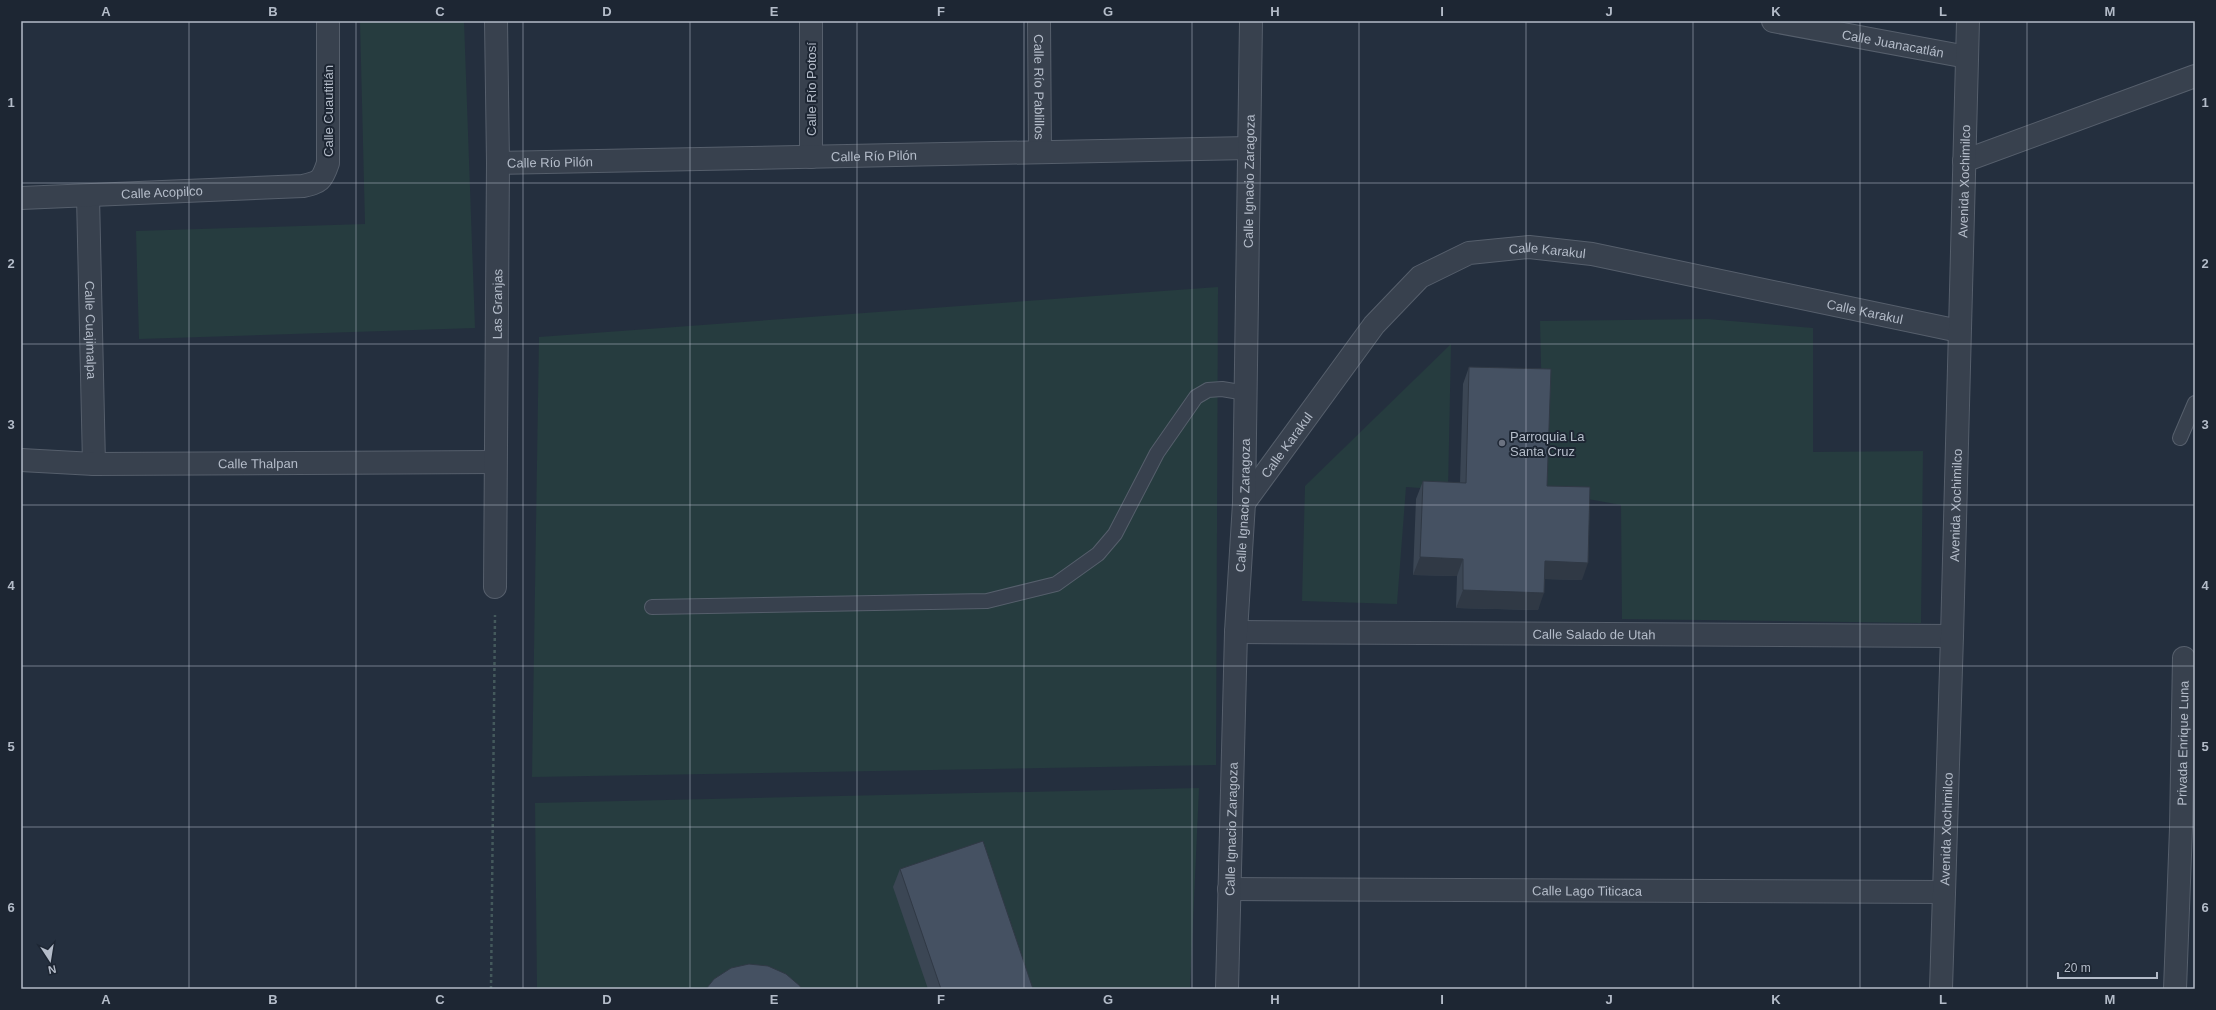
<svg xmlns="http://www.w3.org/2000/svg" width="2216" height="1010" font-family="Helvetica,sans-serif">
<rect width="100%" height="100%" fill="#242f3e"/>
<g fill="#263c3f">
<polygon points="360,21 464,21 475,328 139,339 136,231 365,224"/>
<polygon points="1218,287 1216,765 532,777 539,337"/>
<polygon points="1708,319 1813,328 1813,452 1923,451 1921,623 1622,619 1621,505 1544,491 1540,321"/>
<polygon points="1451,344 1448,490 1406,487 1397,604 1302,601 1305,486"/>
<polygon points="1199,788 1190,989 537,989 535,803"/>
</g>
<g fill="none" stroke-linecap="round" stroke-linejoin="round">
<defs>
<g id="service">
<polyline points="2180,438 2195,403"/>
<polyline points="652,607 987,601 1056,584 1098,554 1115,534 1157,453 1196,397 1208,390 1222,389 1246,393"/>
</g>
<g id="minor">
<path id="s1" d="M1039,21L1040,152"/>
<path id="s2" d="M1773,21L1967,57"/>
<polyline points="811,157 811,21"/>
<polyline points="1964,161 2195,76"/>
<path id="s3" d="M498,163L1249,148"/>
<path id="s4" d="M88,196L94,464"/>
<path id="s5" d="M21,198L303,186C320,182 322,181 328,163V21"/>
<path id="s6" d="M21,460L94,464L495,462"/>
<path id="s7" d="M1244,503L1374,325L1420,277L1469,253L1529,247L1592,254L1959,331"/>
<path id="s8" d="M495,587L498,163L496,21"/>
<path id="s9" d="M1236,632L1952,636"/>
<path id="s10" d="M1229,889L1944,892"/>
<path id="s11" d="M1227,989L1236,632L1244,503L1251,21"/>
<path id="s12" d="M1941,989L1952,636L1968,21"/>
<path id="s13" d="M2175,989L2181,828L2184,658"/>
</g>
</defs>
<use href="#service" stroke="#565f6c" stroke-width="16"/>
<use href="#minor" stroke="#565f6c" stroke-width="24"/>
<polyline stroke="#44595c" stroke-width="2.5" stroke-dasharray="3 3" stroke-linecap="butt" points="491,989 495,615"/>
<use href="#service" stroke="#38414e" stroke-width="14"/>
<use href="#minor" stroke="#38414e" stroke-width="22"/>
</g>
<g fill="#3b4654">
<polygon points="1469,367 1547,486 1582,580 1545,579 1538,610 1456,608 1457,576 1413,575 1416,499 1423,481 1460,483 1463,384"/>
<polygon points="900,869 1033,989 928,989 893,887"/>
</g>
<g fill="#303945">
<polygon points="1420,557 1463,559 1457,576 1413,575"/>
<polygon points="1545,561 1588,563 1582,580 1539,579"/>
<polygon points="1463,590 1544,593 1538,610 1456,608"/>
</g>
<g fill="#455162" stroke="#303945">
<polygon points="1469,367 1551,369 1547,486 1590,487 1588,563 1545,561 1544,593 1463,590 1463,559 1420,557 1423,481 1466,483"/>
<polygon points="983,841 1033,989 941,989 900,869"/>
<polygon points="749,964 768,966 786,974 800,986 801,989 706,989 714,979 731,968"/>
</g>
<path fill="none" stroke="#b4bcc9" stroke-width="1" stroke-opacity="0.55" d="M189,21V989M356,21V989M523,21V989M690,21V989M857,21V989M1024,21V989M1192,21V989M1359,21V989M1526,21V989M1693,21V989M1860,21V989M2027,21V989M21,183H2195M21,344H2195M21,505H2195M21,666H2195M21,827H2195"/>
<circle fill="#6b7280" stroke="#1d2633" stroke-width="1.5" cx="1502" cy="443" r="4"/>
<g text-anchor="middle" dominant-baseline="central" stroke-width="4" stroke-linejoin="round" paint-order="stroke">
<g font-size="13" fill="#b4bcc9" stroke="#1d2633">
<text stroke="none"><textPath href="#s2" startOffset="122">Calle Juanacatlán</textPath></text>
<text stroke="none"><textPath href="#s1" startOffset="66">Calle Río Pablillos</textPath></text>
<text transform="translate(811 89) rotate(-90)">Calle Río Potosí</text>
<text transform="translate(328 111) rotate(-90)">Calle Cuautitlán</text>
<text stroke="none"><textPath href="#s3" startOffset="376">Calle Río Pilón</textPath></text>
<text stroke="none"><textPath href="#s3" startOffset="52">Calle Río Pilón</textPath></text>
<text stroke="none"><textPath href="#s11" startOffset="808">Calle Ignacio Zaragoza</textPath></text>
<text stroke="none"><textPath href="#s12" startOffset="808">Avenida Xochimilco</textPath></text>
<text stroke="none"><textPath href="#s5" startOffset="141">Calle Acopilco</textPath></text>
<text stroke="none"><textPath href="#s7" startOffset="420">Calle Karakul</textPath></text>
<text stroke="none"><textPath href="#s8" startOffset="283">Las Granjas</textPath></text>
<text stroke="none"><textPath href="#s7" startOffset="744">Calle Karakul</textPath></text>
<text stroke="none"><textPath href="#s4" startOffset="134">Calle Cuajimalpa</textPath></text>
<text stroke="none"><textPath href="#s7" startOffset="72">Calle Karakul</textPath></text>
<text stroke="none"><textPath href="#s6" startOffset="237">Calle Thalpan</textPath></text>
<text stroke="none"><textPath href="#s11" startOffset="484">Calle Ignacio Zaragoza</textPath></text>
<text stroke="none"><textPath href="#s12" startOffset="484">Avenida Xochimilco</textPath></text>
<text stroke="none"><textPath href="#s9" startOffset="358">Calle Salado de Utah</textPath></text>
<text stroke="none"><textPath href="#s13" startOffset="246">Privada Enrique Luna</textPath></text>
<text stroke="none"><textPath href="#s11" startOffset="160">Calle Ignacio Zaragoza</textPath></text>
<text stroke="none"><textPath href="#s12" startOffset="160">Avenida Xochimilco</textPath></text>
<text stroke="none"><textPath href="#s10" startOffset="358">Calle Lago Titicaca</textPath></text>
</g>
<g font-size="13" fill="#b4bcc9" stroke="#1d2633" text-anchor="start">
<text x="1510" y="436">Parroquia La<tspan x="1510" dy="15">Santa Cruz</tspan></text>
</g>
</g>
<rect width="2216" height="1010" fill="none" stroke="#1d2633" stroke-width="44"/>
<g transform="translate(50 960) rotate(168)" stroke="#1d2633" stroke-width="3" paint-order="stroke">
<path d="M0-3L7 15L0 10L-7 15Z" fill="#b4bcc9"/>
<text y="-6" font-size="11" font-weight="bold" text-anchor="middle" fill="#b4bcc9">N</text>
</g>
<path d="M2058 972v6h99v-6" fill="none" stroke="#b4bcc9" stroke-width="2"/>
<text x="2064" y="972" font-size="12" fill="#b4bcc9" stroke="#1d2633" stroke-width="3" paint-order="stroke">20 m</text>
<rect x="22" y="22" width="2172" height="966" fill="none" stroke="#b4bcc9" stroke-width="1.5"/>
<g font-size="13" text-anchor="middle" font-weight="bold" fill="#b4bcc9">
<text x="106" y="16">A</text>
<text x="273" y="16">B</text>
<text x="440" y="16">C</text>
<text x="607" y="16">D</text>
<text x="774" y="16">E</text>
<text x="941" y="16">F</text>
<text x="1108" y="16">G</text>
<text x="1275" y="16">H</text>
<text x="1442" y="16">I</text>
<text x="1609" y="16">J</text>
<text x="1776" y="16">K</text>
<text x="1943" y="16">L</text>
<text x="2110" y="16">M</text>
<text x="11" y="107">1</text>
<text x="2205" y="107">1</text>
<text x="11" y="268">2</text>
<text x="2205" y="268">2</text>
<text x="11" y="429">3</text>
<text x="2205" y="429">3</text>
<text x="11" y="590">4</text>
<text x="2205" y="590">4</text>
<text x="11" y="751">5</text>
<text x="2205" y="751">5</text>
<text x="11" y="912">6</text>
<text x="2205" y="912">6</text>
<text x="106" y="1004">A</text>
<text x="273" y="1004">B</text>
<text x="440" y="1004">C</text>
<text x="607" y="1004">D</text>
<text x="774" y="1004">E</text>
<text x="941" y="1004">F</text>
<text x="1108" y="1004">G</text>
<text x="1275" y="1004">H</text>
<text x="1442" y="1004">I</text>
<text x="1609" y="1004">J</text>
<text x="1776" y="1004">K</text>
<text x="1943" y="1004">L</text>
<text x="2110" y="1004">M</text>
</g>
</svg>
